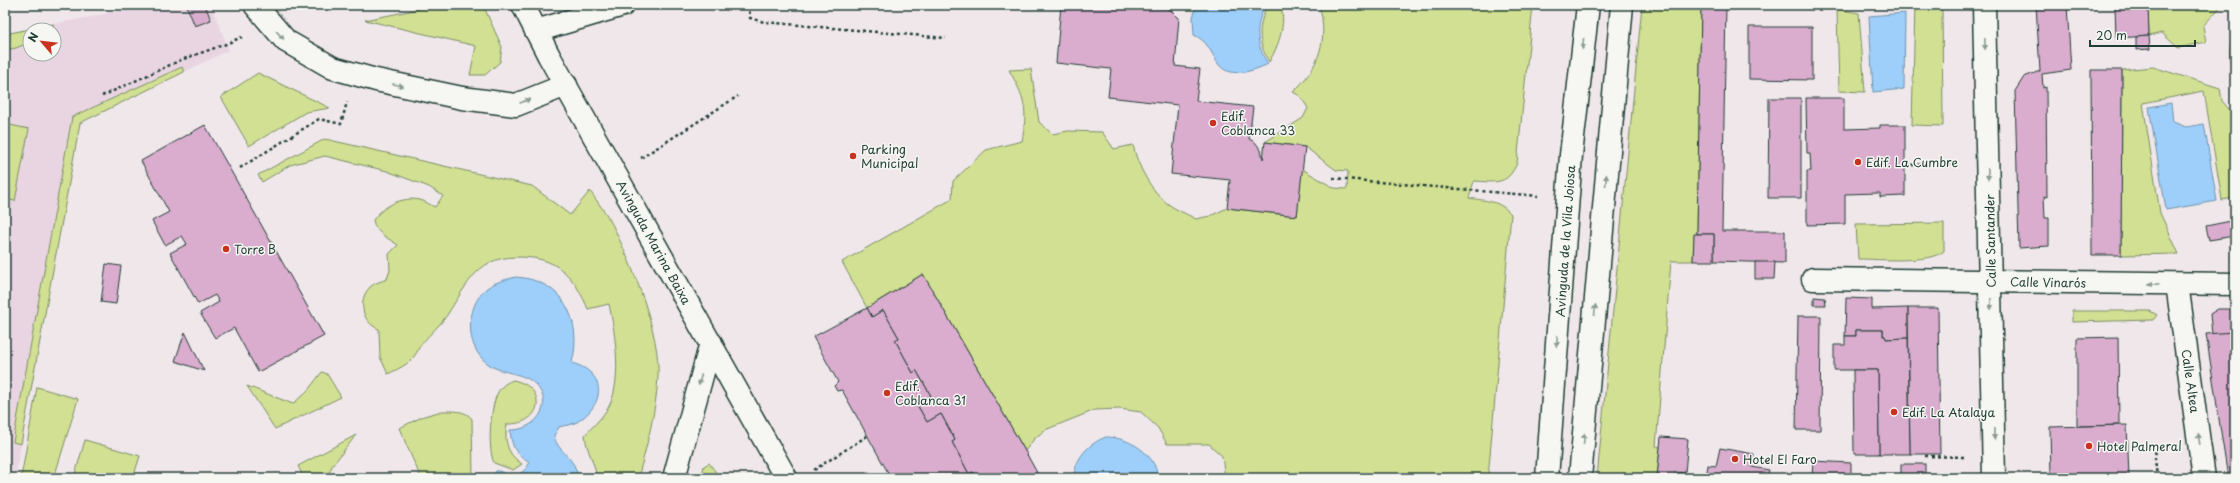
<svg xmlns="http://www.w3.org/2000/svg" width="2240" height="483" font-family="'Playpen Sans',sans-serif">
<rect width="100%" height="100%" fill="#f0e7eb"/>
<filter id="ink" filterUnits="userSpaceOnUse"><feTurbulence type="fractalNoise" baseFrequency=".025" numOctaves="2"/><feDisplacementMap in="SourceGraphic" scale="8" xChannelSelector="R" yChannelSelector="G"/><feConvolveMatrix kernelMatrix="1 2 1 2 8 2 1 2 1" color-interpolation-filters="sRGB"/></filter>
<g filter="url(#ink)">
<path fill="#e9d5e2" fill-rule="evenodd" d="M149,5H211L229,50L80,123L15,478H5V34ZM30,30H54V54H30Z"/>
<g fill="#d2e093" stroke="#788e64">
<polygon points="439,5 483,5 502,47 500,62 485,75 470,75 476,46 365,20"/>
<path d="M1267,5H1281C1286,25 1279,45 1269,62C1257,41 1258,27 1267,5Z"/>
<path d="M1319,5H1533L1517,163C1507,186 1496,182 1474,181L1469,198C1486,201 1499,200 1511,214L1488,478H1225L1222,456L1209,444H1167L1158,428L1141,412L1119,409L1095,410L1045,430L1034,439L1025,451L923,274L867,308L842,262L952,199L953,181L986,150L1022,141C1028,109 1025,98 1009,70L1031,69L1039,122L1052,134L1068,131L1102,132L1114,149L1133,145C1137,165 1151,191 1168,204C1176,210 1187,214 1196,219L1210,216L1227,208L1297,216L1302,169L1334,188L1347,189L1348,171L1336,170L1305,147L1265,142L1303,118L1308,108L1300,96L1293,92C1319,68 1329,39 1319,5Z"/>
<polygon points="1642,5 1701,5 1697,234 1694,235 1693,261 1671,261 1656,446 1660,447 1657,478 1597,478"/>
<polygon points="1915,5 1942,5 1943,126 1912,125"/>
<polygon points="2148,5 2222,5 2203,26 2206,42 2178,48 2162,33 2149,36"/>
<polygon points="1837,9 1859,13 1865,92 1839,91"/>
<polygon points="54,24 49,30 30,30 30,42 16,48 5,50 5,34"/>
<path d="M2235,33V80C2230,65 2226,48 2235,33Z"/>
<polygon points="182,67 184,72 80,123 21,444 13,442 72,117"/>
<polygon points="2153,67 2220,88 2222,101 2235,116 2235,200 2234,198 2222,200 2204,91 2143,103 2160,213 2179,254 2121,255 2122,70"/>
<polygon points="258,73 330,108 306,112 249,146 221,97"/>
<polygon points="5,124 29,129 15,201 5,199"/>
<path d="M325,139L532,186L570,215L590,191C597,202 606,212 612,224C631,262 661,334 658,377C656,411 647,445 638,478H597C595,463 586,450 585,435C592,427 600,420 606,411C624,386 615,333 609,304L588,309C577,283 563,262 533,258C482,252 473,274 449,312C441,325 430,333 421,345C418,348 418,352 415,355C409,365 397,369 388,374L380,357L379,329C362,323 357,300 370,287C374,283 382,281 387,279L390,270L389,254L398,245C388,238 375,233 373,220C383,206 402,196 420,200C425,201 430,205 435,207L443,196L429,187L387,171L325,156L290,165L262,182L258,175Z"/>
<path d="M1944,223V251C1928,264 1880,259 1858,259L1856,224Z"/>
<polygon points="2072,311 2150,311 2157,315 2153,320 2072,322"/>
<polygon points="322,372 327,374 341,397 275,429 247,386 293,404 308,390"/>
<path d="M513,380C548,387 544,425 507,424C504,441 507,454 522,464L513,470L494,463C487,448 490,402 500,389C504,384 508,382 513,380Z"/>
<polygon points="37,387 78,399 54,478 21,478"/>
<path d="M442,411C453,411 466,410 472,419L473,478H421L399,428L424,416Z"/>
<polygon points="356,435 332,466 327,478 304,478 298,466"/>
<polygon points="85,440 140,456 133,478 74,478"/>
<polygon points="709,463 720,478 701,478 704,466"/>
</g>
<g fill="#9ecefa" stroke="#6b94ab">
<path d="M1197,5H1265C1255,27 1255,43 1268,64C1254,71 1227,80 1217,62C1210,50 1207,41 1194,35L1193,17Z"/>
<polygon points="1905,13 1904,89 1873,92 1869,16"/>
<polygon points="2171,103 2173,122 2186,127 2204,124 2217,201 2166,210 2149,107"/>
<path d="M516,277C563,280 583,320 572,363C607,373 606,404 577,422C572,425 565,425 559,427L554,436C557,452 576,457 578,478H492L496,471C502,470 504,475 509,476C518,478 526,470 530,462C514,453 512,447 510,430C535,431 555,405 536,385C524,371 501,375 487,363C466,347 466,313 481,294C489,283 504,280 516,277Z"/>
<path d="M1106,437C1128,437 1156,453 1158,478H1074C1074,459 1089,443 1106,437Z"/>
</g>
<g fill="#daacce" stroke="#1f3d34">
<polygon points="192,5 205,5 211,20 195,26 187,7"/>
<polygon points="1061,5 1162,5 1173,12 1179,18 1175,66 1200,69 1196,101 1253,107 1249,139 1255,142 1261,150 1263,159 1265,142 1305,147 1297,216 1227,208 1230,180 1171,174 1178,105 1108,97 1111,69 1056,63"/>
<polygon points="1701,5 1726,5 1722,231 1785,231 1785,263 1714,261 1714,234 1697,234"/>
<polygon points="2036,5 2067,5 2071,70 2042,74 2043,88 2046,87 2047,197 2044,196 2045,218 2049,218 2049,246 2019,248 2015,91 2024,77 2040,71"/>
<polygon points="2115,5 2148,5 2149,36 2116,38"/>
<polygon points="1749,27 1812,27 1812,80 1749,79"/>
<polygon points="2149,36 2150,49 2136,50 2136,37"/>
<polygon points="2091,70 2122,70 2121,255 2092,255"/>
<polygon points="1769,98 1801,98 1801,198 1768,198"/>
<polygon points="1806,98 1844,98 1844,129 1880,128 1880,125 1905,125 1905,196 1880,197 1880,193 1845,194 1845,224 1807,225 1807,171 1811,171 1810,153 1807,153"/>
<polygon points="205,125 324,336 258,372 234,328 215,338 200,313 219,302 215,295 198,304 170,253 187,244 182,236 165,245 152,221 169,212 141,161"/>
<polygon points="2231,221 2234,236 2209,240 2206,226"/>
<polygon points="1694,234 1714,234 1714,261 1693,261"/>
<polygon points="1755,262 1775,262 1774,279 1755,279"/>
<polygon points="106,264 121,266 116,304 101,302"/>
<polygon points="923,274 1025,451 1040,478 976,478 973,472 969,474 952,442 955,440 941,414 927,422 916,403 931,396 916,370 913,373 895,340 899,338 883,310 872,317 867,308"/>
<polygon points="1814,297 1825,298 1826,305 1814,305"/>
<polygon points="1846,298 1872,299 1872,309 1908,308 1908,338 1886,339 1885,336 1883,336 1883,330 1856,330 1856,336 1845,336"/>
<polygon points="867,308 872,317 883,310 899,338 895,340 913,373 916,370 931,396 916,403 927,422 941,414 955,440 952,442 969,474 973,472 976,478 891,478 842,390 837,391 834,386 838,382 813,337"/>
<polygon points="1908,308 1938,308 1940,454 1910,454"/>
<polygon points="2218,309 2235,309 2235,332 2212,335 2210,314"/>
<polygon points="1798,316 1821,316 1820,430 1796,430"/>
<polygon points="1856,330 1883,330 1883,336 1885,336 1886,339 1908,338 1910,454 1879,454 1878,370 1834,370 1834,345 1845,345 1845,336 1856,336"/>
<polygon points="185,332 204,371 175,361"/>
<polygon points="2235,332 2235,478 2228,478 2206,334"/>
<polygon points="2118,337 2119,425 2077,426 2077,338"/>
<polygon points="1853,370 1878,370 1879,454 1854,454"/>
<polygon points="2127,425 2129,478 2051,478 2050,427"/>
<polygon points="1661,437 1688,439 1685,473 1676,472 1675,478 1657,478"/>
<polygon points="1720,448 1754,454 1752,467 1769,470 1767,478 1706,478 1708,465 1716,466"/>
<polygon points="1813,461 1851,463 1851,478 1812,478"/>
<rect x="1901" y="464" width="24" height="14"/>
</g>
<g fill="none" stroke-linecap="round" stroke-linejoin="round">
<defs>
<g id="minor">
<polyline points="255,5 286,41 333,68 376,80 462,98 516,105 566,85"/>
<polyline points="523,5 549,56 786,478"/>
<polyline points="1984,5 1994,478"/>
<polyline points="536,31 623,5"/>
<polyline points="1813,279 2235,284"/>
<polyline points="2177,284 2204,478"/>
<polyline points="674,478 711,343"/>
</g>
<g id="major">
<polyline points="1547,478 1571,155 1588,5"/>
<polyline points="1580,478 1622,5"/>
</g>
</defs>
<use href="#minor" stroke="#1f3d34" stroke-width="25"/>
<use href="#major" stroke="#1f3d34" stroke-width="25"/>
<g stroke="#1f3d34" stroke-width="2.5" stroke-dasharray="3 3" stroke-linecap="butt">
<polyline points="749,5 750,18 764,22 946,38"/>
<polyline points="102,96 181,60 226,44 242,37"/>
<polyline points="641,158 738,96"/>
<polyline points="1912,165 1957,164"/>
<polyline points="240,168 319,119 341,124 347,102"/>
<polyline points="1333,178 1538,196"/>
<polyline points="1925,456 1964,457"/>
<polyline points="814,470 867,436"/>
<polyline points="2157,478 2154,448 2170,446"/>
</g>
<use href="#minor" stroke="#f6f6f2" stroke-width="22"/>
<use href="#major" stroke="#f6f6f2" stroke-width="22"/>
</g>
<defs><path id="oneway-solid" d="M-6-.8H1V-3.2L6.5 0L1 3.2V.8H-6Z"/></defs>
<g fill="#8a9a93">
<use href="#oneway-solid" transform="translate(280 35) rotate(47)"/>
<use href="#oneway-solid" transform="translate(1583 44) rotate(96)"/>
<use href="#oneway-solid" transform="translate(1985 44) rotate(89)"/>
<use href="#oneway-solid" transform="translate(398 85) rotate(12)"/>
<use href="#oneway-solid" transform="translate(525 101) rotate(-23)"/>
<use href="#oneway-solid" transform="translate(1988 174) rotate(88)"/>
<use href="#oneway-solid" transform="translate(1606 180) rotate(-85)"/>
<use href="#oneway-solid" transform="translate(2154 284) rotate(-179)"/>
<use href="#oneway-solid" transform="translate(1991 304) rotate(89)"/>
<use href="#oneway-solid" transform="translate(1595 310) rotate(-85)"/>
<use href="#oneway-solid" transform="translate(1557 341) rotate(95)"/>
<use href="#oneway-solid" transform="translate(700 380) rotate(105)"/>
<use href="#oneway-solid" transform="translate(1994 434) rotate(89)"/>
<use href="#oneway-solid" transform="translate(1584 439) rotate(-85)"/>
<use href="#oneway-solid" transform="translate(2199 439) rotate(-98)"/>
</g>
</g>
<g fill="#c8321e" stroke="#f6f6f2" stroke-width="1.5">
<circle cx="1213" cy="123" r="4"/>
<circle cx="853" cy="156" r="4"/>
<circle cx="1858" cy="162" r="4"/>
<circle cx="226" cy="249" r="4"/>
<circle cx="887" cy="393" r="4"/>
<circle cx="1894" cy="412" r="4"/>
<circle cx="2089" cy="446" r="4"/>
<circle cx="1735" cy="459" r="4"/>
</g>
<g text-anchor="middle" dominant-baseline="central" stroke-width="3" stroke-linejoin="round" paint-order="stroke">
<g font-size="12" fill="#1f3d34" stroke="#f6f6f2" text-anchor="start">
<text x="1221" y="116">Edif.<tspan x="1221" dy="14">Coblanca 33</tspan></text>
<text x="861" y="149">Parking<tspan x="861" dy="14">Municipal</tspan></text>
<text x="1866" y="162">Edif. La Cumbre</text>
<text x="234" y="249">Torre B</text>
<text x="895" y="386">Edif.<tspan x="895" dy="14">Coblanca 31</tspan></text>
<text x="1902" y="412">Edif. La Atalaya</text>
<text x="2097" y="446">Hotel Palmeral</text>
<text x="1743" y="459">Hotel El Faro</text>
</g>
<g font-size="12" fill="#1f3d34" stroke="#f6f6f2">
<text transform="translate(1565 241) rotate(-86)">Avinguda de la Vila Joiosa</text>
<text transform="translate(1990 241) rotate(-91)">Calle Santander</text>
<text transform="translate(654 242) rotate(61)">Avinguda Marina Baixa</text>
<text transform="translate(2048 282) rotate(1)">Calle Vinarós</text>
<text transform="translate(2191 381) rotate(82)">Calle Altea</text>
</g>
</g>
<rect width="2240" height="483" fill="none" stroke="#f6f6f2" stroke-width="20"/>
<rect x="10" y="10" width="2220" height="463" fill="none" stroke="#1f3d34" stroke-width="1.5" filter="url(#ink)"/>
<g transform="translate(42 42) rotate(298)"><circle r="19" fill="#f6f6f2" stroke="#a0aca6"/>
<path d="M0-3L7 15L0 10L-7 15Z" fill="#c8321e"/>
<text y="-6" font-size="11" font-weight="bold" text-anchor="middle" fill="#1f3d34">N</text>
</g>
<path d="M2090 40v6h105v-6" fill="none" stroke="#1f3d34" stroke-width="2"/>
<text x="2096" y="40" font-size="12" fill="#1f3d34" stroke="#f6f6f2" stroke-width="3" paint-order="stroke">20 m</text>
</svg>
